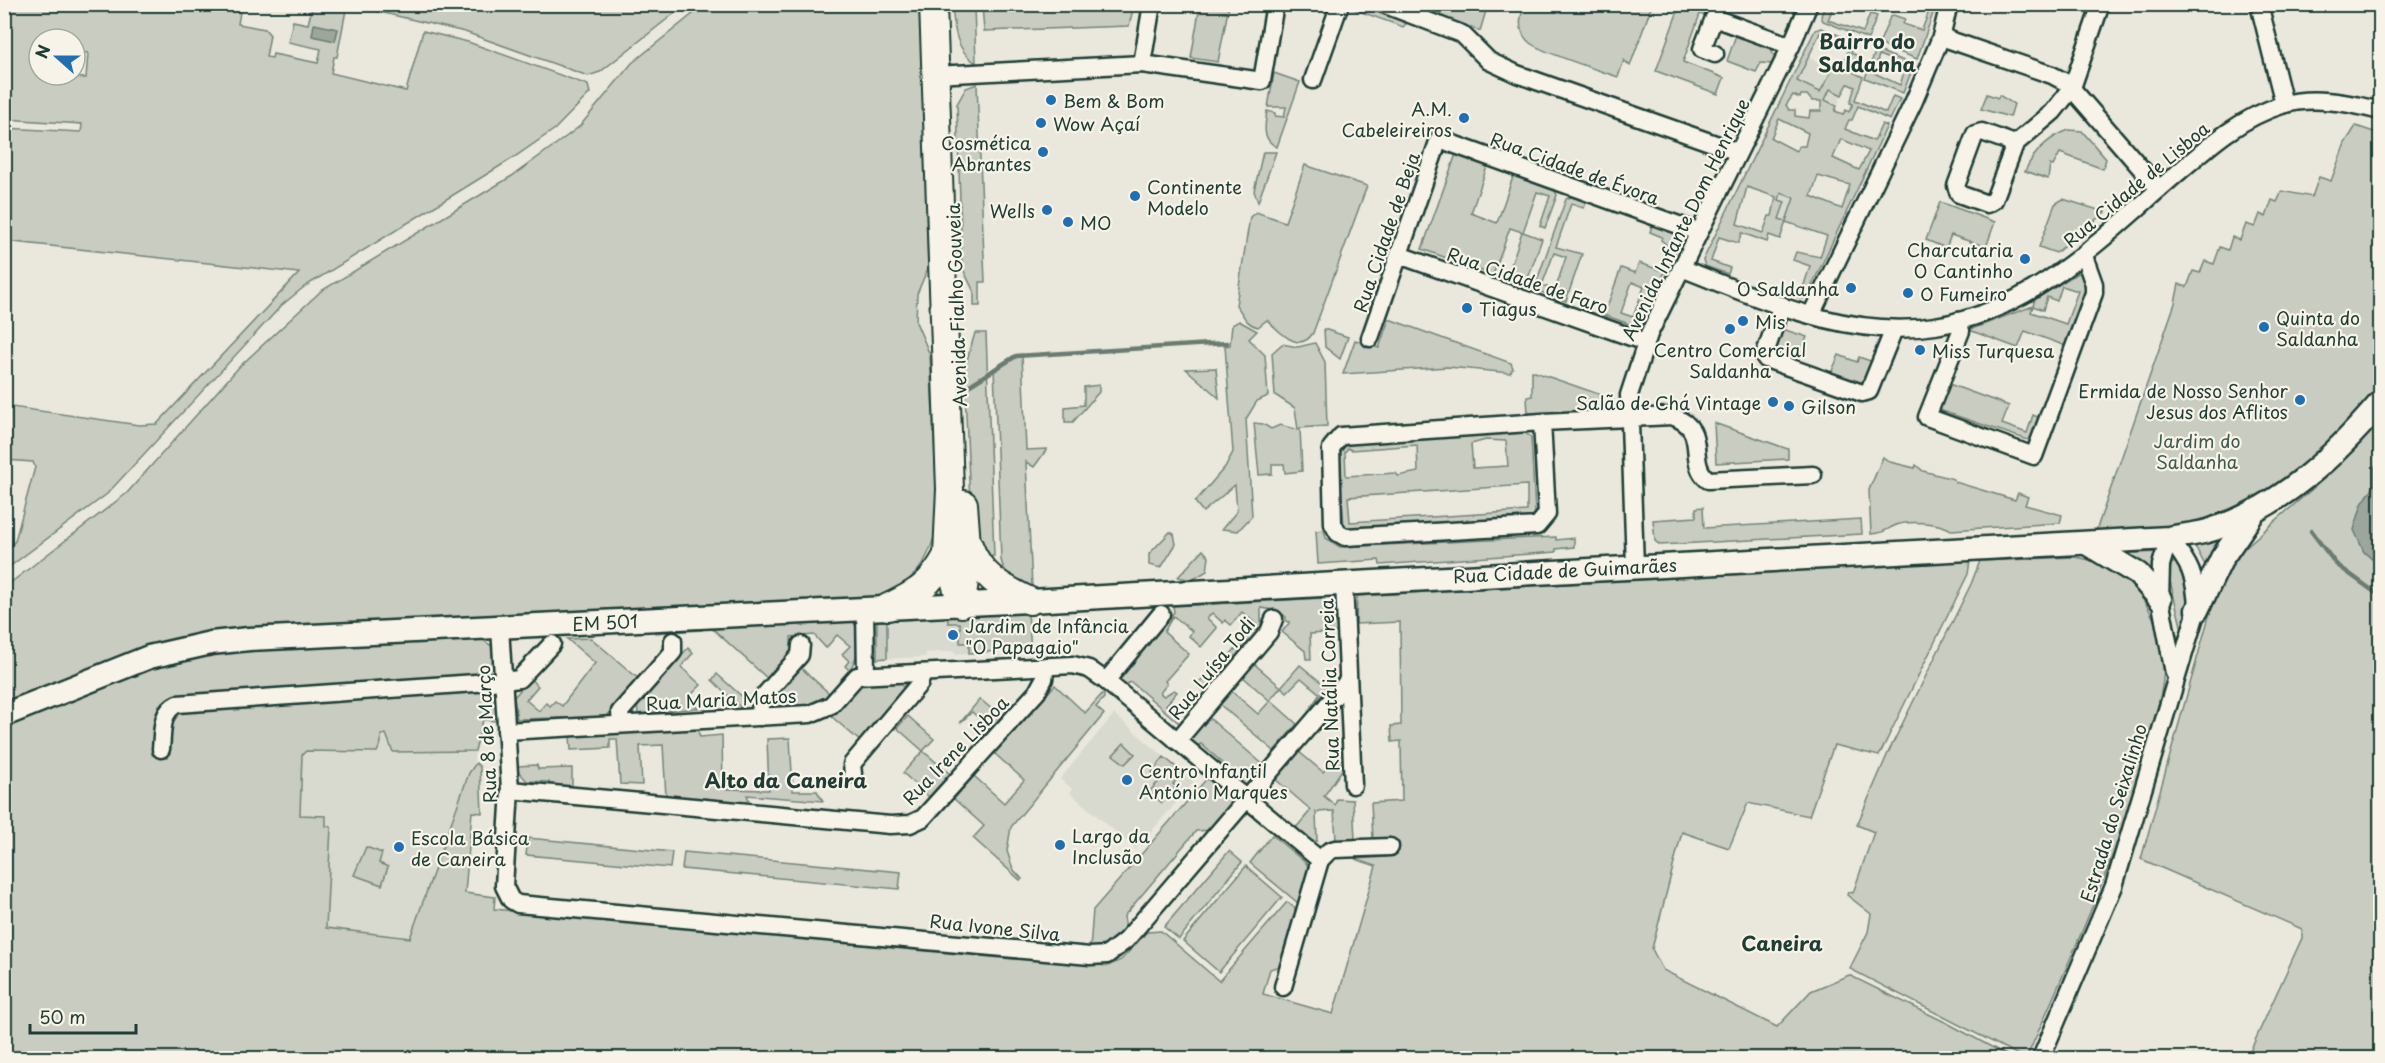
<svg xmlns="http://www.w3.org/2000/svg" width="2385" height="1063" font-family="'Playpen Sans',sans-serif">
<rect width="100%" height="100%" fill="#eae8dd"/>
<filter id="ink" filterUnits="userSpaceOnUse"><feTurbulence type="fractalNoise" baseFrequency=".0167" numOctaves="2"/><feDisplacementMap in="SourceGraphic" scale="12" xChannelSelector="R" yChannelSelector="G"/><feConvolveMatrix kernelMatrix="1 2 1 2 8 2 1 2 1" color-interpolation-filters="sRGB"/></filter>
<g filter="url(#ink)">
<g fill="#d9dacf">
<polygon points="1804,55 1851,77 1837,106 1790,84"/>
<polygon points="1781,193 1794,197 1786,222 1779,219"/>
<polygon points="1028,613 1031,649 955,654 954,651 926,653 926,657 877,659 877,621"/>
<polygon points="1114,714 1194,782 1136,849 1070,793 1072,789 1060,779"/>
<polygon points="478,730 469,796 427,890 410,938 326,928 331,827 283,826 285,738"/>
</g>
<g fill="#c8ccc1" stroke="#74847a" stroke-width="1.5" fill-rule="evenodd">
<path d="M189,4L195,9L240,12L238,24L265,29L270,35L266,57L272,58L273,54L318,63L321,49L288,42L293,21L308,24L312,8L296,5H347L337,57H334L331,73L406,91L423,31L468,42L588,85L590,93L555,129L513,158L304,287L282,305L107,494L5,570V551L15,541L35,467L33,462L5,460V406L139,425L157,424L299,273L5,241V128L81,132L82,124L5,119V5ZM39,39H75V52L88,53L86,78L39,75Z"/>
<polygon points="350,5 685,4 685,5 600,72 588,76 465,32"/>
<path d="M704,5H920L928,268L917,294L916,322L930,355L938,518C931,563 915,581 876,601L670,614H500L211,643L58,682L5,703V587L127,493L239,367L321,291L512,176L563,139L580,126L632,63Z"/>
<path d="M952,5H974L976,63C955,50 954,27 952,5Z"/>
<polygon points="982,5 982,4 1134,5 1129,26 984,31"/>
<polygon points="1200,5 1229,5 1218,62 1191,58"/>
<polygon points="1348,5 1367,5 1406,19 1408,22 1403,27 1350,8"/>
<polygon points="1409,5 1470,5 1486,11 1480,31"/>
<path d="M1526,5V4L1652,5L1630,66L1624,60L1618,77C1601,71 1541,52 1530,43C1518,33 1518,17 1526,5Z"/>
<polygon points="1680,5 1718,5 1709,17 1700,14 1683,62 1724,78 1718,94 1656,71"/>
<polygon points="1825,5 1834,5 1828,20 1863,32 1870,14 1877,16 1868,39 1823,21 1821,16"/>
<polygon points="1922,5 1936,5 1917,59 1879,44 1890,17 1893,15 1905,19 1903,24 1922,30 1929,11"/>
<path d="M1821,28L1855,42L1851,53L1860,57L1853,72L1863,77L1855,100L1886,113L1893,96L1900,99L1890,120L1858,106L1852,120H1849L1845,129L1874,141L1882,124L1887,126L1807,296L1803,299L1782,292L1784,286L1802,291L1810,266L1793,260L1796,252L1820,257L1827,236L1786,222L1780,239L1769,235L1767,242L1742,233L1738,243L1719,237L1711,261L1730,268L1728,274L1705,266L1703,260L1815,30ZM1820,33L1850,47L1842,66L1831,62V72L1820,92L1797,81ZM1848,84L1855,87L1850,103L1853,104L1849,112L1846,110L1843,114L1835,111L1837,106L1825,100L1830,89L1842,95ZM1793,95L1800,98L1801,95H1807L1812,101H1821V111H1810L1809,118L1795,116V110H1789L1786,105ZM1779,119L1808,133L1805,146H1799L1796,151L1771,138ZM1841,139L1869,151L1859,170L1833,158ZM1818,176L1850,185L1842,209L1811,196ZM1747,187L1776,197L1772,216H1769L1763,233L1737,224ZM1781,193L1794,198L1786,221L1779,219L1785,202L1779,200Z"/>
<polygon points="1737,32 1769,45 1775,59 1773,64 1761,63 1756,72 1727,61"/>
<path d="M1876,50L1914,65L1903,93L1865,78ZM1879,55L1906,66L1900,85L1874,73Z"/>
<path d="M1274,73L1300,82L1277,147C1261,139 1265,126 1267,111L1275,113V116L1284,117L1286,107H1268Z"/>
<polygon points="977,84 985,282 980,282 980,306 974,306 974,292 962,267 957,104 966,88"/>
<polygon points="1987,94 1998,98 1999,95 2014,104 2010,117 1981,109"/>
<polygon points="2356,126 2380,134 2380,386 2311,462 2294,477 2240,505 2189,525 2095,534 2175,303 2179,284 2187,287 2193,271 2200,273 2205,261 2214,264 2220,247 2228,250 2232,237 2240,240 2246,224 2255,227 2260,214 2266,217 2272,200 2277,202 2282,191 2312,197 2319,177 2331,181 2345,143"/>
<path d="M2069,130L2082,131L2106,159L2103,169L2060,153L2053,166L2050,165L2048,179L2025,171C2034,152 2049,137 2069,130Z"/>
<polygon points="1263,152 1276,152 1258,202 1254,191"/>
<polygon points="1456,154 1488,164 1471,213 1497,223 1514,174 1554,189 1557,195 1545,228 1540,226 1550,196 1537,192 1523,232 1542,239 1526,284 1521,285 1506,280 1522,232 1510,228 1493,275 1422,249"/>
<path d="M1305,165L1367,186L1313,333C1299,355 1279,331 1267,320L1258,327C1244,323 1244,315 1236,305L1250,217L1256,212L1285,222Z"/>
<path d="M1573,196L1587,201L1584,208L1571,204L1556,247L1582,254L1566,301L1538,291L1535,286L1566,199ZM1554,253L1566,257L1555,290L1542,285Z"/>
<polygon points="2063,199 2105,212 2056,253 2039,247 2055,204"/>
<polygon points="1940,202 1995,222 1986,247 1951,235 1946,248 1926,240"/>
<path d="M1652,225L1675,233L1679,244L1641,320L1629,324L1604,315L1621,268L1635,273L1639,263L1660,270L1668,246L1661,240L1662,237L1650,232ZM1632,282L1644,287L1633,317L1621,313Z"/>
<path d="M2081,271L2086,289L2066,346L2025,331L2018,348L1969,330L2033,306L2035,299ZM2062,286L2078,291L2066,324L2031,312L2033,306L2043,310L2047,297L2057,301Z"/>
<polygon points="1389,319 1511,363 1513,368 1510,373 1448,367 1343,374 1355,340 1379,348"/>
<polygon points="1239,321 1257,331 1249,339 1265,355 1268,396 1257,401 1246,419 1252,516 1238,531 1222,529 1237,511 1235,485 1203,512 1195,502 1225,467 1233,452 1225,346 1230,345 1232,325"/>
<polygon points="1779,328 1807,337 1799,357 1772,347"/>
<polygon points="1324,329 1348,337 1340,359 1325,347"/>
<polygon points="975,333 986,333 994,556 982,557 971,525 964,370"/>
<polygon points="1315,343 1325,362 1327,426 1300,428 1302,471 1285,473 1284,464 1272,464 1272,474 1259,475 1254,423 1263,424 1271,429 1280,425 1298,430 1295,408 1275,395 1272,353 1282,344 1298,347"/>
<path d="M1022,354L1026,450L1047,449L1034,467L1026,462L1032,587C1017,585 1004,575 1001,560L994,368L1015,355Z"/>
<polygon points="1839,355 1857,362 1859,357 1873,362 1863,385 1831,373"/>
<polygon points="1216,368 1219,398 1186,369"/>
<polygon points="1532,371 1613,399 1613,404 1607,409 1607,404 1603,403 1601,407 1589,408 1589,410 1528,414 1527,397 1532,396"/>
<polygon points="1949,384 2009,406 2002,424 2027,433 2033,415 2040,418 2034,436 2028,440 1942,411 1939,408"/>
<polygon points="1099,385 1099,392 1073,422 1065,422 1065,407 1084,405 1084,387"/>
<polygon points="2380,418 2380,1058 2247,1058 2302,938 2302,929 2141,859 2209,616 2222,583 2242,550 2327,476"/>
<polygon points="1714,423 1788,449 1788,459 1716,463"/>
<path d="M1525,433L1531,437L1535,512L1533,517L1347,528L1344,526L1338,449L1343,443ZM1486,440L1506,441L1508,466L1473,468L1471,444ZM1417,445L1418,472L1398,476L1396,473L1346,476L1345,452L1348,448L1351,450ZM1527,485V511L1350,522L1348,497Z"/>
<path d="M1883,457L1890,462L1915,468L1916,465L1923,471L1954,479L1955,482L2015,500L2018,493L2028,497L2025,505L2062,515L2060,523L1951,530C1939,522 1906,520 1894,526C1884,531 1882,533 1871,534L1869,490Z"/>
<polygon points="1703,507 1704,528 1861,519 1862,534 1660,545 1655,541 1653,520 1696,517 1696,508"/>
<polygon points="1324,530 1326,538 1340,547 1556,537 1556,540 1574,538 1574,547 1556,549 1556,552 1380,565 1379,560 1318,564 1316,531"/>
<polygon points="1170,532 1174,534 1176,544 1161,568 1149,565 1149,554"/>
<polygon points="2227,538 2207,569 2195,546"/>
<polygon points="1203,550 1209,557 1207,571 1192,580 1178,577"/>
<polygon points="2158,552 2152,577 2118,554"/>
<path d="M2074,557C2133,563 2169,623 2163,680C2160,704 2152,728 2146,751C2118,857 2071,957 2027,1057H2022L1852,970L1850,968L1868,932L1871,914L1847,895L1848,892L1853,893L1874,832L1857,825L1888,753L1971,584L1980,561Z"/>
<polygon points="1970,561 1968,574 1879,756 1834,745 1809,816 1748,803 1729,848 1682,832 1652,949 1663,970 1777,1027 1811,991 1849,975 1947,1023 2012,1058 5,1058 5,722 182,655 246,647 477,636 493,647 493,670 482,677 170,698 159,705 152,755 167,758 170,718 175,712 482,691 495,696 497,721 483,720 475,751 393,752 386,734 381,735 381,743 377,752 306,751 302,755 300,815 326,816 326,826 331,827 326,928 410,938 469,773 476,763 480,767 482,813 472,812 465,893 495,897 494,909 1108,966 1121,960 1147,932 1161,931 1219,981 1287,902 1296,909 1280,966 1270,969 1263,994 1333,1014 1376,866 1355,859 1386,857 1392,839 1373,839 1371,803 1402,801 1401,741 1392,742 1391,726 1401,725 1400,622 1356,624 1357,596"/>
<path d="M2177,561C2193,584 2189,609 2183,634L2169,577L2171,564Z"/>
<polygon points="1324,598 1326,605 1338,612 1339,632 1310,634 1311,659 1306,659 1305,651 1282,632 1290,622 1286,621 1286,617 1279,611 1261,608 1261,628 1207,694 1197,685 1215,664 1220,667 1256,624 1242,612 1231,625 1225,620 1223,623 1212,613 1207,618 1217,628 1201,647 1189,636 1192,631 1173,616 1164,632 1189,654 1165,681 1167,684 1160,693 1164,696 1174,690 1177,692 1166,705 1183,721 1180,724 1131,682 1124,685 1117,679 1174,612 1173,606"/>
<polygon points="1028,613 1031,649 969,653 969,643 960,643 960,623 948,623 948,617"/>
<polygon points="877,621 887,621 887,658 877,659"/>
<path d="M853,622C863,633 858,659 849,670L845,666L849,661L842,654L850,646L837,635L826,648L814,635L791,637L792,655L769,680L714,630L705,627L702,630L655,633L654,628Z"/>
<polygon points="591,638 640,680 606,717 517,719 514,697 530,679 538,686 526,700 539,711 546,703 550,706 555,701 562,706 595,663 567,639"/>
<polygon points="688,648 693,653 681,667 701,685 689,697 698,708 638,714 637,703"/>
<polygon points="1252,662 1281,687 1300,665 1328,688 1309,710 1320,694 1301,678 1287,692 1281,687 1270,700 1297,724 1274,751 1218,703 1229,689 1258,714 1270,701 1241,675"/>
<polygon points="799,666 831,695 813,706 774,709 774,694"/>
<polygon points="717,674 747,701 741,708 712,680"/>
<polygon points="902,681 905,695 862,743 832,717 857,684"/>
<polygon points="1055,685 1085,713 1104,692 1104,698 1096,707 1104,714 1011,827 1007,851 1013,869 1022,879 1020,880 973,838 984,826 954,799 974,776 1004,803 1024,780 994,753"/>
<polygon points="980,699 1001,717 981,740 979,739 989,728 972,712 960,723"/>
<polygon points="908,716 934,739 923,751 950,774 929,797 903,773 923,751 897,728"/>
<polygon points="1207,716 1266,767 1250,785 1244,787 1222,771 1226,766 1201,744 1194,747 1188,739"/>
<polygon points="697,727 700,737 722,735 723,789 769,790 767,739 790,738 793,791 817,791 823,801 747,795 751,805 666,797 663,745 640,746 642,785 620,784 617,739 610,739 610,748 571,750 570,736 662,731 662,729"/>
<polygon points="1124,743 1135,754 1125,764 1113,755"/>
<polygon points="1298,751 1323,772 1330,764 1326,761 1331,755 1344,767 1324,796 1335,805 1337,799 1353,800 1355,840 1336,840 1334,811 1316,812 1317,841 1310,841 1295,829 1311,810 1275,779"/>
<polygon points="1164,757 1182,772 1173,784 1176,787 1162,803 1149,792 1161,779 1152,772"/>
<polygon points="537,765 538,769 572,768 572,789 549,787 549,782 527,781 517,770 516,766"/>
<polygon points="1209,776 1233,798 1233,804 1212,830 1196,831 1124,916 1126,929 1110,946 1090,949 1093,910"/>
<polygon points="1272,835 1307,864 1308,870 1298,903 1250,863"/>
<polygon points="528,838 672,852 670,868 526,855"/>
<polygon points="366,847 382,853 379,863 388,867 382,885 354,875"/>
<polygon points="1229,851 1242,862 1179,939 1164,927"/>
<polygon points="684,852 901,872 899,889 682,869"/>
<polygon points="1246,866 1282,897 1219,972 1183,941"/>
</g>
<g fill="#9ca69c" stroke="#6a7c72" stroke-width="1.5">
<polygon points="314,24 338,29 335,41 312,36"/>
<polygon points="2380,460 2378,484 2380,499 2380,566 2364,552 2354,530 2362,504 2374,486 2374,468"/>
</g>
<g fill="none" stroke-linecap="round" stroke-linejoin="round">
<g stroke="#6a7c72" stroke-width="4.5">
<polyline points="970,385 1016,356 1227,343"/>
<polyline points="2311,531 2336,564 2380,596"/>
</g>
<defs>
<g id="minor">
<polyline points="1383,4 1462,34 1489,61 1517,74 1738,152"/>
<polyline points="2259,4 2284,104"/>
<polyline points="1941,37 2052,75 2067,83 2159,189"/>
<polyline points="1715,54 1702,49 1714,18 1791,46"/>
<polyline points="1142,64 1152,4"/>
<polyline points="935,75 1142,64 1262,81 1275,4"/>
<polyline points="1313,80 1340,4"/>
<polygon points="1982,132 2015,144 1994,200 1987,204 1959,194 1956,186 1975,134"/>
<polyline points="2015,144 2053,112 2072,88 2101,4"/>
<polyline points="1399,255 1645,342"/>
<path d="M1681,268C1760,298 1847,340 1935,326C2035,311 2106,234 2180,171C2211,144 2242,117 2282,105C2312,95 2351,103 2380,111"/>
<polyline points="1782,305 1764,356 1766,359 1862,393 1869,391 1894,329"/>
<polyline points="1811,315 1914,101 1941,37 1949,4"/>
<polyline points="1958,321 1961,331 1927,417 2034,456 2094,293 2094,284 2084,256"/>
<polyline points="1370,338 1439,139 1698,232"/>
<path d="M1542,422L1547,514L1537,526L1345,537L1338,533L1333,524L1331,448L1341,436L1542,422L1672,416C1711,430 1685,461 1708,480L1813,475"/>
<polyline points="2169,538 2161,565 2160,599 2174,673"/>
<polyline points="1635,566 1629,395 1649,334 1791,46 1809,4"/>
<polyline points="1344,583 1353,785"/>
<polyline points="865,609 866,675"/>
<polyline points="500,627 510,790 504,886 511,900 518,904 1090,956 1107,955 1126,940 1346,683"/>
<polyline points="1106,681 1161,614"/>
<polyline points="760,717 761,699 800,655 801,645"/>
<polyline points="621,724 620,712 673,652 673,641"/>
<polyline points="506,731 810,714 831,705 857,676 1073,665 1089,669 1106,681 1320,860 1329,851 1335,849 1390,847"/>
<polyline points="1177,741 1269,632 1274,619"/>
<path d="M161,749C163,733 160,712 177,704L504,681L519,679L552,644"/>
<polyline points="853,774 852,764 920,683 921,673"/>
<polyline points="510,790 890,825 910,824 923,818 1037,692 1044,679 1046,666"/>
<polyline points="1283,987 1320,860"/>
<path d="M2041,1058L2114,886L2197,610C2196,576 2190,564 2169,538"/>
</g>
<g id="secondary">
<polyline points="2088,544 2138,574 2160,599"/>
<polyline points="2197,610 2222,558 2253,513"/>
<path d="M4,715L149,657L211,643L249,639L1030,601L2169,538C2184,535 2201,534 2214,529C2283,505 2334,457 2380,403"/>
</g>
<g id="primary">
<polyline points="933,4 950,489 947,555 961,604"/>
<path d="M969,545C980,576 1001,587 1030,601"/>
<polyline points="963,595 968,559 964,504"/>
<path d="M888,607C917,593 931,585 947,555"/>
</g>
</defs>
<use href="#minor" stroke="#1f3d34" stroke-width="21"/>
<use href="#secondary" stroke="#1f3d34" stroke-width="27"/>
<use href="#primary" stroke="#1f3d34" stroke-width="30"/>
<use href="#minor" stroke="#f7f3e8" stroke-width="16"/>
<use href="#secondary" stroke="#f7f3e8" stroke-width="22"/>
<use href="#primary" stroke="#f7f3e8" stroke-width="26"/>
</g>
</g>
<g fill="#1f6fb2" stroke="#f7f3e8" stroke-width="2">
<circle cx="1051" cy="100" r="6"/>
<circle cx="1464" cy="118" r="6"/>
<circle cx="1041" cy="123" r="6"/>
<circle cx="1043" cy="152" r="6"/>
<circle cx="1135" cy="196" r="6"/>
<circle cx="1047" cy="210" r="6"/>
<circle cx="1068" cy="222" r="6"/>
<circle cx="2025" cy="259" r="6"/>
<circle cx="1851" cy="288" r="6"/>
<circle cx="1908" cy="293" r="6"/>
<circle cx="1467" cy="308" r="6"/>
<circle cx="1743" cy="321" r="6"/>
<circle cx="2264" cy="327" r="6"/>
<circle cx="1730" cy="329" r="6"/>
<circle cx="1920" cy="350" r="6"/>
<circle cx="2300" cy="400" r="6"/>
<circle cx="1773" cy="402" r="6"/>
<circle cx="1789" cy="406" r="6"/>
<circle cx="953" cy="635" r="6"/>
<circle cx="1127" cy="780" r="6"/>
<circle cx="1060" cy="845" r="6"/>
<circle cx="399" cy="847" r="6"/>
</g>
<g text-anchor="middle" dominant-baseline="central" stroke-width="4.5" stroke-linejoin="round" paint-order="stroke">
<g font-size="18" fill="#1f3d34" stroke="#f7f3e8" text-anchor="start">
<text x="1063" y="100">Bem &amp; Bom</text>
<text x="1452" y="108" text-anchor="end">A.M.<tspan x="1452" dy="21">Cabeleireiros</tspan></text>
<text x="1053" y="123">Wow Açaí</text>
<text x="1031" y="142" text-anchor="end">Cosmética<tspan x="1031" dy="21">Abrantes</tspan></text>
<text x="1147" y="186">Continente<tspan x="1147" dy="21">Modelo</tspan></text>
<text x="1035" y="210" text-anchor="end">Wells</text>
<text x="1080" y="222">MO</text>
<text x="2013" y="249" text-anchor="end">Charcutaria<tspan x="2013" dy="21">O Cantinho</tspan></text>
<text x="1839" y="288" text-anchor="end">O Saldanha</text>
<text x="1920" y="293">O Fumeiro</text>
<text x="1479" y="308">Tiagus</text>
<text x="2276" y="317">Quinta do<tspan x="2276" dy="21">Saldanha</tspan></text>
<text x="1755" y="321">Mis</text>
<text x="1730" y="349" text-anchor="middle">Centro Comercial<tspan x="1730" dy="21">Saldanha</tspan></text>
<text x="1932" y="350">Miss Turquesa</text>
<text x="2288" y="390" text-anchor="end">Ermida de Nosso Senhor<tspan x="2288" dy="21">Jesus dos Aflitos</tspan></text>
<text x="1761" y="402" text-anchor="end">Salão de Chá Vintage</text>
<text x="1801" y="406">Gilson</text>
<text x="965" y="625">Jardim de Infância<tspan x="965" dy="21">"O Papagaio"</tspan></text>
<text x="1139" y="770">Centro Infantil<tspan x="1139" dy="21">António Marques</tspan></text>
<text x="1072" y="835">Largo da<tspan x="1072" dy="21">Inclusão</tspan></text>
<text x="411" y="837">Escola Básica<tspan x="411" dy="21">de Caneira</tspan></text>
</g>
<g font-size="18" fill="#1f3d34" stroke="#f7f3e8">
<text transform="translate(1575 168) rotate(20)">Rua Cidade de Évora</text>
<text transform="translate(2136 184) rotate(-40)">Rua Cidade de Lisboa</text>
<text transform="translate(1685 219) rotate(-64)">Avenida Infante Dom Henrique</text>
<text transform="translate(1386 232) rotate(-71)">Rua Cidade de Beja</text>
<text transform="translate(1528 280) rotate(19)">Rua Cidade de Faro</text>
<text transform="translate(956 305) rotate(-92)">Avenida Fialho Gouveia</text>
<text transform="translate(1565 570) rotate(-3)">Rua Cidade de Guimarães</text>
<text transform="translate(605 622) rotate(-3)">EM 501</text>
<text transform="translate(1211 668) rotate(-51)">Rua Luísa Todi</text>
<text transform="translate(1329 685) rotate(-92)">Rua Natália Correia</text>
<text transform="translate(721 699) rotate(-3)">Rua Maria Matos</text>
<text transform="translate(486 734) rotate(-93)">Rua 8 de Março</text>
<text transform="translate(955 750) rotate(-46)">Rua Irene Lisboa</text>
<text transform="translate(2113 813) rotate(-73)">Estrada do Seixalinho</text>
<text transform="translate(995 927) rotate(6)">Rua Ivone Silva</text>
</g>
<g font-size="18" fill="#415a50" stroke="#f7f3e8">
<text x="2197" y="440">Jardim do<tspan x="2197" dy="21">Saldanha</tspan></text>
</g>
<g font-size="20" font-weight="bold" fill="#1f3d34" stroke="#f7f3e8">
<text x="1867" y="41">Bairro do<tspan x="1867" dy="23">Saldanha</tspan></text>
<text x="786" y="780">Alto da Caneira</text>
<text x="1782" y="943">Caneira</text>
</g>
</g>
<rect width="2385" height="1063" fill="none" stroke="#f7f3e8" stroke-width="24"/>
<rect x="12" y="12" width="2361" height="1039" fill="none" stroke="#1f3d34" stroke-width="2" filter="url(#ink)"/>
<g transform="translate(57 57) rotate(291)"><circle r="28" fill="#f7f3e8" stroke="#a1aaa0" stroke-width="1.5"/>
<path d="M0-4.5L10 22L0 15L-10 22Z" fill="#1f6fb2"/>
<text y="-9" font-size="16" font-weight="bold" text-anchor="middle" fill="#1f3d34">N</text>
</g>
<path d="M30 1024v9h106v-9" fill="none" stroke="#1f3d34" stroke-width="3"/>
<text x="39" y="1024" font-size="18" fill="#1f3d34" stroke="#f7f3e8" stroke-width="4.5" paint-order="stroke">50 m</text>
</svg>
